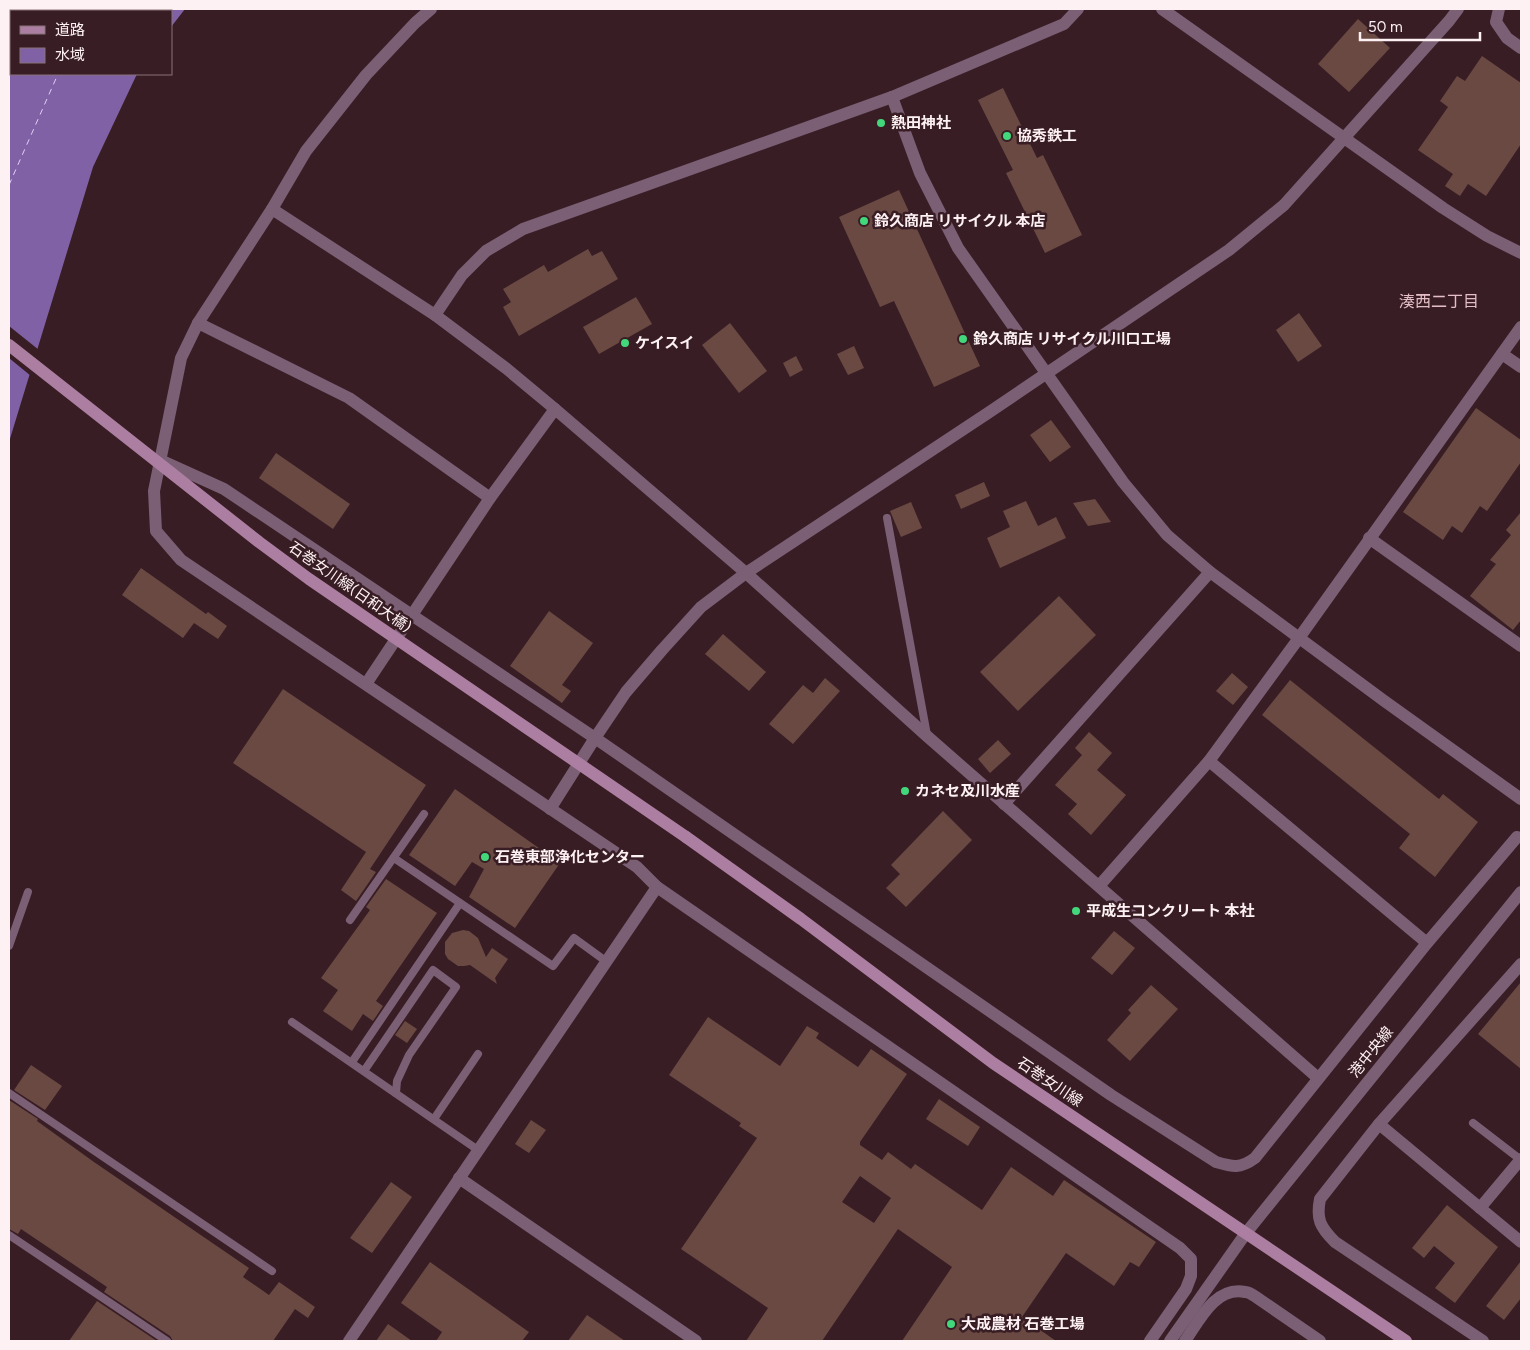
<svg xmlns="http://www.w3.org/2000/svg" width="1530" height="1350" font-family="Figtree,'Noto Sans JP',sans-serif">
<rect width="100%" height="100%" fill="#381d24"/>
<polygon fill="#8161a5" points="9,9 185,9 171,27 171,11 11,11 11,74 137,74 93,167 9,442"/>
<polygon fill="#381d24" points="9,326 39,350 31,376 9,358"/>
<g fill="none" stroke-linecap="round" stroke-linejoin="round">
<g stroke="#e0cff5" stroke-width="1" stroke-dasharray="6 5" stroke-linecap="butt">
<polyline points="85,11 86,9"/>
<polyline points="9,185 58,74"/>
</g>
</g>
<g fill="#694942" fill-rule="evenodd">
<polygon points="1358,19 1390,48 1349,92 1318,64"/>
<polygon points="1482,56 1521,83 1521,144 1486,196 1468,184 1460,196 1445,186 1453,174 1418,150 1448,107 1440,101 1457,76 1465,81"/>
<polygon points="1003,88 1037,158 1043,155 1082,235 1045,253 1006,173 1013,170 978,100"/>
<polygon points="899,190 980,366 934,387 894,301 880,307 839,217"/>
<polygon points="588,249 592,256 602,251 618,279 519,336 503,307 511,302 503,289 544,265 548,272"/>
<polygon points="636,297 652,324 599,354 583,327"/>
<polygon points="1299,313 1322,346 1298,362 1276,330"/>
<polygon points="730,323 767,371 739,393 702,345"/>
<polygon points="854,346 864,368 848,375 837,354"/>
<polygon points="796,356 803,370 790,377 783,363"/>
<polygon points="1476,408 1521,440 1521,462 1487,511 1480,506 1462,533 1452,526 1443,540 1403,512"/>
<polygon points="1051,420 1071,447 1050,462 1030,435"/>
<polygon points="276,453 350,504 333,529 259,478"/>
<polygon points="984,482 990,496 961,509 955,495"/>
<polygon points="1095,499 1111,522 1088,526 1073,503"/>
<polygon points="1026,501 1038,526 1056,517 1066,538 1000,568 987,538 1010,527 1003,511"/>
<polygon points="911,502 922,528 901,537 890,511"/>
<polygon points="1521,512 1521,620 1513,630 1470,596 1496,564 1490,560 1511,535 1506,530"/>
<polygon points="141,568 206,614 208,612 227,626 218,639 194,623 183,638 122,595"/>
<polygon points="1059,596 1096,635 1018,711 980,672"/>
<polygon points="549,611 593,643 562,685 571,691 562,703 510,666"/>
<polygon points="723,634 766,672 749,691 705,654"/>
<polygon points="1232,673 1248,687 1233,705 1216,691"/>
<polygon points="825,678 840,691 793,744 769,724 803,685 813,693"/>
<polygon points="1290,680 1439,799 1443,794 1478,822 1435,877 1399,848 1410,834 1262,715"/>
<polygon points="283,689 426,785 370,869 376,872 356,901 341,890 366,852 233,763"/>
<polygon points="1089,732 1112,753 1097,770 1126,795 1091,835 1068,814 1077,804 1055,785 1082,755 1075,748"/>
<polygon points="998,740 1011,754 990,773 978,759"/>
<polygon points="455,789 560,863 515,928 469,897 484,869 472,862 455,886 409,855"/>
<polygon points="943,811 972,840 906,907 886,888 900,874 891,865"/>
<polygon points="386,879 437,913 376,1001 383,1006 373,1021 363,1014 352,1031 323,1011 338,990 321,978 370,910 366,907"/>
<polygon points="463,930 469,931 478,938 486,957 492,948 508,959 495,978 497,984 470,965 464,966 458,966 448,959 445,954 445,942 452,933"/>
<polygon points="1114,931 1135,948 1112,975 1091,958"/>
<polygon points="1521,982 1521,1069 1478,1034"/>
<polygon points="1151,985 1178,1009 1130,1061 1107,1040 1131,1013 1128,1010"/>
<path d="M708,1017L780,1066L807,1026L819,1033L816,1038L858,1067L871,1049L907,1074L860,1142V1145L882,1160L888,1152L911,1169L915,1164L982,1210L1011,1167L1053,1196L1064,1180L1156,1242L1139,1267L1130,1262L1114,1286L1066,1253L1022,1317L1056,1341H902L952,1267L898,1229L822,1341H746L768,1308L681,1249L757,1138L739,1126L741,1123L669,1075ZM860,1176L891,1198L874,1223L842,1202Z"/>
<polygon points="405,1021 417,1029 407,1043 395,1035"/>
<polygon points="31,1065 62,1086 45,1110 14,1090"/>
<polygon points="939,1099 980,1127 968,1146 926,1119"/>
<polygon points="9,1100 38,1119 37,1121 94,1162 249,1268 243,1277 269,1295 279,1282 315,1307 308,1318 295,1309 273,1341 173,1341 170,1336 104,1292 107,1287 21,1229 18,1234 9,1229"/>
<polygon points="531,1120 546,1130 529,1153 515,1144"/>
<polygon points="391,1182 412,1197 372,1253 350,1238"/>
<polygon points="1447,1205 1498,1247 1455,1303 1435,1288 1455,1263 1434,1246 1424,1258 1412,1248"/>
<polygon points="1521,1261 1521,1298 1504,1320 1486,1306"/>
<polygon points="430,1262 529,1332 522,1341 436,1341 442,1332 401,1303"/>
<polygon points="97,1301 157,1341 69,1341"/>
<polygon points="587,1315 625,1341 568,1341"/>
<polygon points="388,1324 412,1341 376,1341"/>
</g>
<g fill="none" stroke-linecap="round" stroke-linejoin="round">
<g stroke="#7b5f75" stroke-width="8">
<polyline points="887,518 927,735"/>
<polyline points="394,858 553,966 574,938 607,962"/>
<polyline points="350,920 424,814"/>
<polyline points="9,946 28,892"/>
<polyline points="292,1022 478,1150"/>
<polyline points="352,1062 460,903"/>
<polyline points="364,1071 433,970 456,987 409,1055 397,1081 396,1093"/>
<polyline points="9,1093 272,1271"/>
<polyline points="434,1119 478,1054"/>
<polyline points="1473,1123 1521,1160"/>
<polyline points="9,1235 167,1341"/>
</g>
<g stroke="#7b5f75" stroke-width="12">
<polyline points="431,9 415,23 366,75 306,151 272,209 198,323 181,358 154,491 156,531 181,560 637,867 657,887 1180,1248 1191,1259 1191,1276 1186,1289 1150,1341"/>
<polyline points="1162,9 1443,208 1487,236 1521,253"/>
<polyline points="1499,9 1496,22 1507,38 1521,48"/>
<polyline points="272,209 435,315 507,369 555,409 746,573 928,737 1318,1078"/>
<polyline points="435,315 462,275 486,251 523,229 892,97 1064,24 1078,9"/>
<polyline points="198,323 349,398 490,498"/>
<polyline points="1502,354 1521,367"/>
<path d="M160,460L224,489L595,738L1111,1095L1216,1162C1233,1167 1240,1169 1255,1158L1427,943L1517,837"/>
<polyline points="1369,538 1521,646"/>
<polyline points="366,684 490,498 555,409"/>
<polyline points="1209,761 1427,943"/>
<polyline points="1004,804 1210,572"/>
<polyline points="1099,886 1209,761 1299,638 1521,327"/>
<polyline points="1379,1124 1521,1242"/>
<polyline points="1480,1208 1521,1159"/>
<path d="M1185,1341C1199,1321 1215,1286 1245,1292C1249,1292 1253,1295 1256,1297L1320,1341"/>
<path d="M1483,1341L1335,1242C1320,1227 1316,1219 1320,1199L1379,1124L1521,964"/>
</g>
<g stroke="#7b5f75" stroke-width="12">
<polyline points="892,97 920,173 958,248 1123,482 1167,535 1210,572 1383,700 1521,799"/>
<polyline points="550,809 595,738 626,692 662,650 701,607 746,573 988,413 1229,250 1284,205 1449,21 1458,9"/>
<polyline points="459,1178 696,1341"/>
<polyline points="349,1341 657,887"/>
<polyline points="1170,1341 1246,1233 1521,892"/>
</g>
<polyline stroke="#ac7fa2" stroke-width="12" points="686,837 801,919 993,1063 1406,1341"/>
<polyline stroke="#ac7fa2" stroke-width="12" points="9,345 259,542 309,579 686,837"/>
</g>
<g fill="#42d77b" stroke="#381d24" stroke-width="2">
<circle cx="881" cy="123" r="5"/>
<circle cx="1007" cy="136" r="5"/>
<circle cx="864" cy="221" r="5"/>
<circle cx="963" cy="339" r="5"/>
<circle cx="625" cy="343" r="5"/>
<circle cx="905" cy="791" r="5"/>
<circle cx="485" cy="857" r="5"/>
<circle cx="1076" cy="911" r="5"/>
<circle cx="951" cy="1324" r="5"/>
</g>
<g text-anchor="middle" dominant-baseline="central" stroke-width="5" stroke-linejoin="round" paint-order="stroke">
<g font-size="15" font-weight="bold" fill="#fdf1f4" stroke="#381d24" text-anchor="start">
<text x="891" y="123">熱田神社</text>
<text x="1017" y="136">協秀鉄工</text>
<text x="874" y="221">鈴久商店 リサイクル 本店</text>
<text x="973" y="339">鈴久商店 リサイクル川口工場</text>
<text x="635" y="343">ケイスイ</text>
<text x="915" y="791">カネセ及川水産</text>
<text x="495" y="857">石巻東部浄化センター</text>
<text x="1086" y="911">平成生コンクリート 本社</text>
<text x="961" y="1324">大成農材 石巻工場</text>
</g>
<g font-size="15" fill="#fdf1f4" stroke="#381d24">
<text transform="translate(350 587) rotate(35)">石巻女川線(日和大橋)</text>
<text transform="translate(1371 1052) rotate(-51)">港中央線</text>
<text transform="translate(1050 1082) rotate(34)">石巻女川線</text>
</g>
<g font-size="16" fill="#e4bec6" stroke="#381d24">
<text x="1439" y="301">湊西二丁目</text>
</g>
</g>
<rect width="1530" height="1350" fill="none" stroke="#fdf1f4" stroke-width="20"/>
<rect x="10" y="10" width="162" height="65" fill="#381d24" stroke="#877277"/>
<rect x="20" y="26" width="25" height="8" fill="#ac7fa2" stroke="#877277"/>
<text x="55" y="35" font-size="15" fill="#fdf1f4">道路</text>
<rect x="20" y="48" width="25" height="15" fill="#8161a5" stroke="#877277"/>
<text x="55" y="60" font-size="15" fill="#fdf1f4">水域</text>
<path d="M1360 32v8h120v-8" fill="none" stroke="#fdf1f4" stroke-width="2.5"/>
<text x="1368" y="32" font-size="15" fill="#fdf1f4" stroke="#381d24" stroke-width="4" paint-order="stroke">50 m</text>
</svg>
